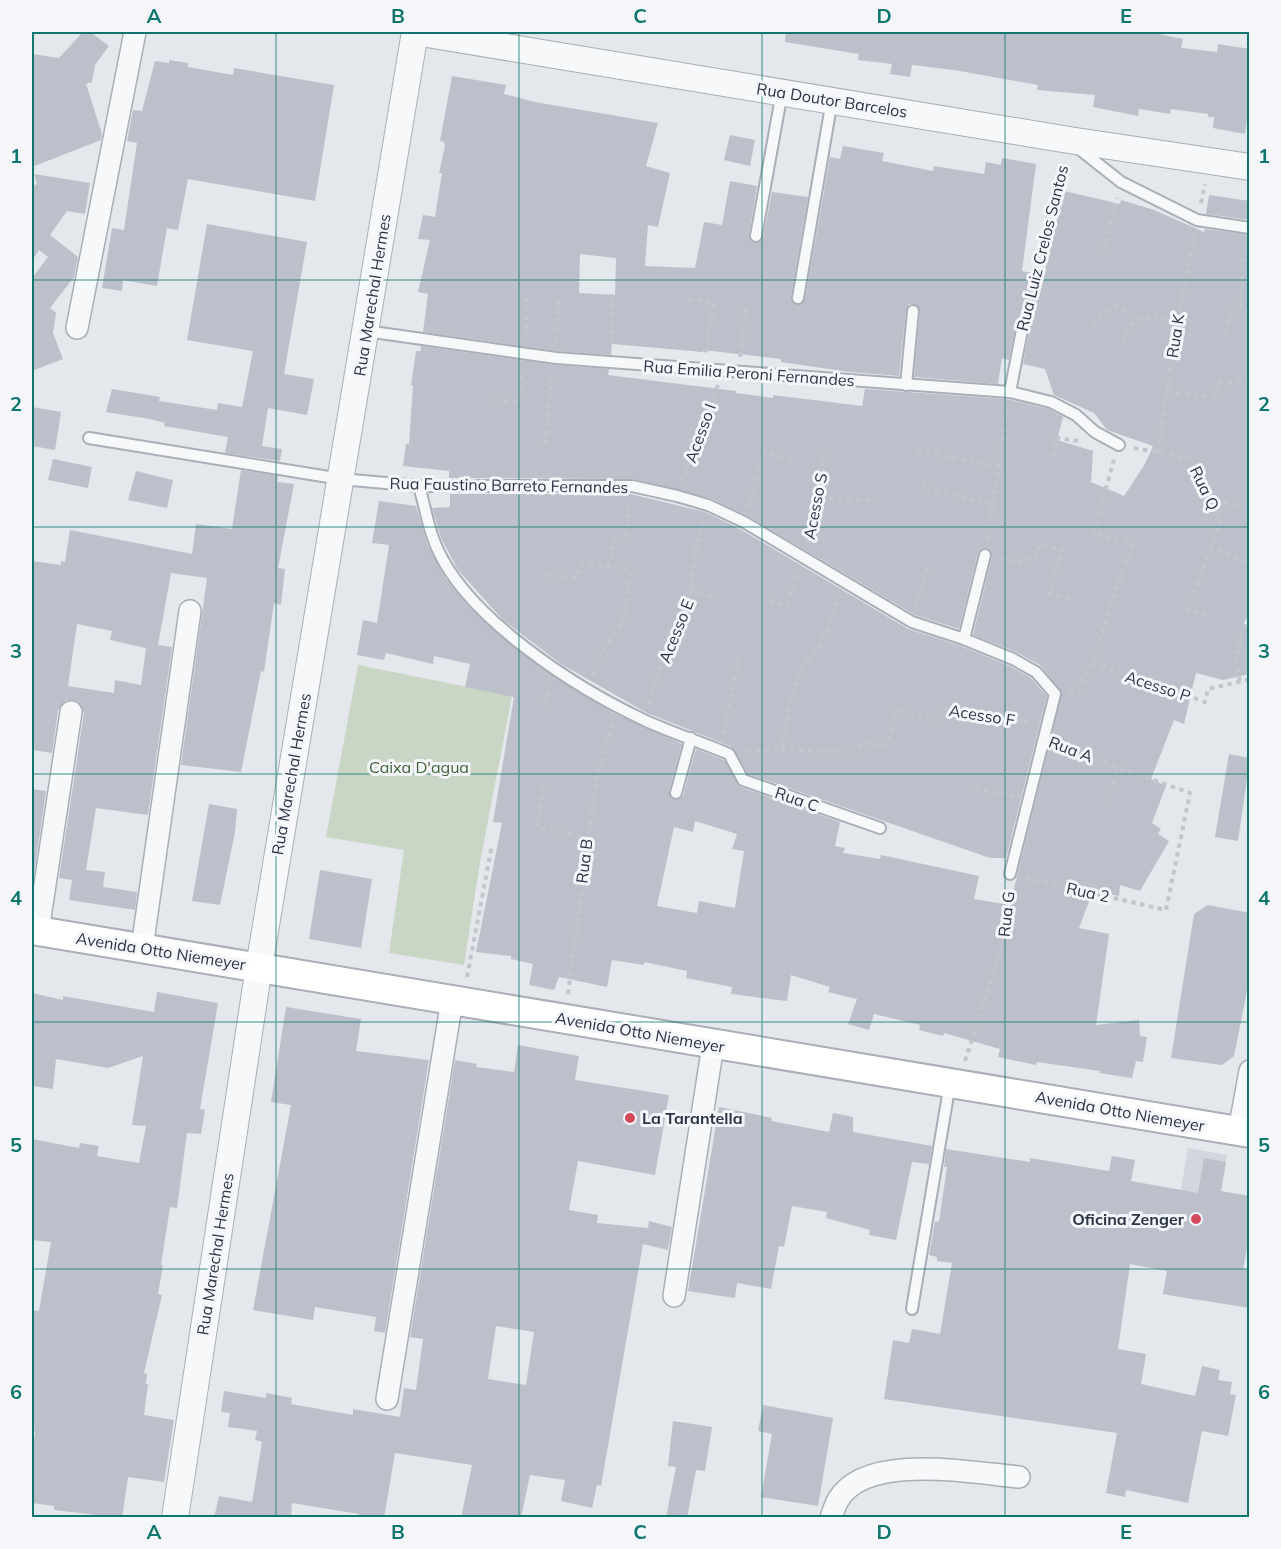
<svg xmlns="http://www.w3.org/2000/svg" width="1281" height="1549" font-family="Mulish,sans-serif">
<rect width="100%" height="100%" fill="#e4e7ec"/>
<polygon fill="#d2d6de" points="1188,1148 1227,1155 1201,1301 1163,1294"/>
<polygon fill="#c9d6c5" points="358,665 512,696 480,862 464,965 389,953 404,850 326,837"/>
<g fill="#bbc0ca" fill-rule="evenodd">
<polygon points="83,32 90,32 109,46 95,65 92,82 86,84 102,134 101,140 32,167 32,54 59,58"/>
<polygon points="786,32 1149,32 1183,39 1181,48 1217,52 1218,44 1250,49 1250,120 1247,120 1245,134 1213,128 1214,117 1208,117 1208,114 1171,109 1170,114 1139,109 1138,116 1093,107 1095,95 1037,90 1038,85 954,70 912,65 910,77 890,74 892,64 858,60 859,54 785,42"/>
<polygon points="169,60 188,63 188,67 233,75 234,68 334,85 315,201 188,179 178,230 167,228 157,286 123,280 122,291 102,288 112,228 124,230 137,143 127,141 133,110 142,111 155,61 169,63"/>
<path d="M452,76L506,85L504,94L535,102L658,123L646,166L670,173L658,227L648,225L645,266L695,268L704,222L722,225L730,181L757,186L749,235L754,243H759L763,238L772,192L808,197L791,297L796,305H801L805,299L830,157L840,159L843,146L884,153L882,161L933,171L934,166L984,174L986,162L1001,165L1002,158L1036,164L1022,271L1044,275L1064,191L1120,204L1121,200L1154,210L1204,232L1205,229L1250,235V611L1243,624L1250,627V674L1223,680L1196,673L1184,724L1174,720L1151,779L1166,786L1152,823L1161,829L1158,834L1169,841L1140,891L1120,885L1119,896L1093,891L1079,928L1109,934L1096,1025L1139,1020L1140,1036L1147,1037L1143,1062L1136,1061L1132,1078L1099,1073L1100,1071L1037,1062L1036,1065L998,1057L1000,1049L944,1033L943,1036L919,1030L920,1025L874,1014L869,1030L848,1024L857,999L828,992L830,987L791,975L787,1001L731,994L732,987L686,978L687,971L644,962V965L612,960L607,987L559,977L554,990L529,985L533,964L511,959V956L476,952L502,823L493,822L514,697L465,687L470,664L434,656L433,664L386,653L384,660L357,655L363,620L377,623L389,545L372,543L379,501L416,506L427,544L446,579L468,606L522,654L613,713L682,744L669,791L671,799L677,800L683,796L696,749L724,760L741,787L840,822L835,846L845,848L843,853L880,859L881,855L979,876L974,899L1010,905L1062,693L1040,665L1016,652L973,635L992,557L987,548H982L978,553L959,629L915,615L748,516L710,498L632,479L449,478V471L403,466L406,444H409L413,385H411L416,351H421V346L555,365L609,369L608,375L736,391V393L773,398V395L862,406L865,389L1006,399L1049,409L1063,417L1057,440L1093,451L1091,482L1124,496L1145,464L1153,446L1107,430L1094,413L1054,395L1045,369L1023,364L1029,331L1024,323H1019L1015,328L1009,360L1002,358L998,384L914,377L920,312L914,304H909L906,310L899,376L850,372L781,362V359L703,350V352L612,344L611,355L557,351L423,332L428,294L418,292L430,240L418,239L423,215L435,217L442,173H439L445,146L444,142L440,141ZM580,254L616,258L615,295L579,293ZM695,821L737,834L732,849L744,851L735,908L699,901L697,913L657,906L674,827L693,832Z"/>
<polygon points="730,135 755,140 750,166 724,160"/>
<polygon points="34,174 90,183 85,214 67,211 50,235 78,257 74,277 50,308 56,313 53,333 63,359 32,371 32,278 48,257 39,250 32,261 32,186 37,184"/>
<polygon points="1209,195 1250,201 1250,220 1206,214"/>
<polygon points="207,224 307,242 284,374 314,379 307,415 268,408 262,446 282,449 280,461 225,453 228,437 164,426 165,423 150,419 106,412 112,389 160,397 159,401 217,410 218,403 242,407 253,351 187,340"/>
<polygon points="32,407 61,412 55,450 32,446"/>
<polygon points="53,459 92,467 88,488 48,480"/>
<path d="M241,470L278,476L277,482L294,484L278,568L285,569L281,605L274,603L264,672L261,671L241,772L181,765L207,578L171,573L158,645L172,647L148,815L96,808L86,870L105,872L103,887L137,892L135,910L69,900L72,880L59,878L84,713L78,702L66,700L58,710L52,753L32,750V561L61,565V561L65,562L70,530L192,554L196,524L232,529ZM77,624L112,631L110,640L146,648L141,685L115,680L114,693L68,686Z"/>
<polygon points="136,471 173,480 167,508 128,500"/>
<polygon points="450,494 631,494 705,512 740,529 908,629 961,646 1010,666 1031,678 1047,696 1006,858 990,858 748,774 732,747 647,713 561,664 503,620 458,570 441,538 432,508 450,507"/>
<polygon points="1229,754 1250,758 1238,841 1215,837"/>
<polygon points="32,789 46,791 34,874 32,874"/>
<polygon points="209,804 237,809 235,832 220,905 192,901"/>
<polygon points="320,870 372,879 361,948 309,939"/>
<polygon points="1208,905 1250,913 1250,971 1245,1001 1234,1056 1222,1065 1171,1058 1194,914"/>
<polygon points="157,992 218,1003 200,1109 205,1110 201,1134 187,1133 177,1208 170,1207 161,1265 163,1265 158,1294 162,1295 144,1373 147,1374 146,1384 148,1384 144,1415 174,1420 164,1482 128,1477 122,1518 54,1510 54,1506 32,1503 32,1457 35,1431 32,1431 32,1310 39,1311 51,1242 32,1240 32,1139 79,1148 80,1143 99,1146 97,1156 139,1163 146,1126 132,1125 143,1056 108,1068 56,1059 53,1089 32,1086 32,993 63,1000 63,996 154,1012"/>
<polygon points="286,1007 361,1019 356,1051 429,1060 385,1333 374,1331 376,1317 315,1307 313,1320 253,1310 291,1105 271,1102"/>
<path d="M518,1045L579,1056L575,1080L669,1095L655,1175L578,1161L569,1210L598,1215L597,1223L648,1228L649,1221L672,1227L668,1250L643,1244L601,1486L597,1485L592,1508L561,1501L565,1480L530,1475L521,1518H461L472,1465L395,1453L384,1518H359V1514L292,1503L291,1518H214L219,1496L252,1502L262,1442L255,1440L257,1431L228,1427L230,1413L221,1412L224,1391L266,1398V1393L292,1398L291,1404L353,1415V1409L400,1417L404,1388L416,1390L423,1339L410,1337L455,1060L477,1064L476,1067L514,1072ZM496,1326L534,1332L526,1385L488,1379Z"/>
<polygon points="719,1107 772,1118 771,1121 829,1132 833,1113 853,1117 853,1132 932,1146 929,1164 912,1162 896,1240 869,1235 870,1230 826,1218 827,1212 792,1206 784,1247 779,1246 771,1289 737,1283 735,1298 688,1291"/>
<polygon points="946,1149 1030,1162 1030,1158 1109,1171 1112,1156 1135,1160 1131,1181 1198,1193 1204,1158 1226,1162 1221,1191 1250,1196 1250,1233 1243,1269 1250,1270 1250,1308 1163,1294 1167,1271 1130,1264 1118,1349 1146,1354 1141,1384 1195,1396 1202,1366 1220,1370 1218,1380 1232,1382 1230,1394 1236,1395 1228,1436 1202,1431 1188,1503 1126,1490 1125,1497 1106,1493 1117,1433 884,1399 893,1340 909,1343 912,1329 940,1334 952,1263 937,1261 937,1257 929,1255 935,1221 939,1222 947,1167 944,1167"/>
<polygon points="763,1405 833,1418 818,1506 761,1497 772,1434 758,1431"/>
<polygon points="673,1421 712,1427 705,1471 696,1470 687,1518 666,1518 676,1467 668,1466"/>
</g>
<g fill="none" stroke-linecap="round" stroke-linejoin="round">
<defs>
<g id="service">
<polyline points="1078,148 1121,182 1197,220 1250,228"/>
<polyline points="756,236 782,92"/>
<polyline points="798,298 832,100"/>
<polyline points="366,331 556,358 1010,392 1051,402 1076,415 1095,432 1119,445"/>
<polyline points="906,385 913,311"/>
<polyline points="1010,392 1022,330"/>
<polyline points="89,438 341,479 419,486 632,486 677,496 708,505 744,522 912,622 964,639 1013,659 1036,672 1055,694 1010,874"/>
<path d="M419,486C425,506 428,529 437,548C468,619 576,688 644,720C672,733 701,742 729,754L743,780L880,828"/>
<polyline points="964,639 985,555"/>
<polyline points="676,793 691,738"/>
<polyline points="912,1309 950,1083"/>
</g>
<g id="minor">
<polyline points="77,328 135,32"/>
<polyline points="38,931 71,712"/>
<polyline points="142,948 190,611"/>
<polyline points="1239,1131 1250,1071"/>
<polyline points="674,1296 713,1045"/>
<polyline points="387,1399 452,1000"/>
<path d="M831,1518C833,1512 835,1505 838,1500C866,1452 973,1473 1019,1477"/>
</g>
<g id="tertiary">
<polyline points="415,32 1069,140 1250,167"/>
<polyline points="175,1518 259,967 415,32"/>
</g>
<polyline id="secondary" points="32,930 1250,1133"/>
</defs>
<use href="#service" stroke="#a9aeb7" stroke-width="14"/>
<use href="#minor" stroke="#a9aeb7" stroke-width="24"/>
<use href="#tertiary" stroke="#a9aeb7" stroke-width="28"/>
<use href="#secondary" stroke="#a9aeb7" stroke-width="32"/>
<g stroke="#c2c5cb" stroke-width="4" stroke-dasharray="4.5 4.5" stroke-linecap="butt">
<polyline points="1201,203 1205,184"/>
<polyline points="1103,251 1117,198"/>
<polyline points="611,294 611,347"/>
<polyline points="688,299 714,303 705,354"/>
<polyline points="1025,316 1041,241 1064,161"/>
<polyline points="1092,324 1116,306 1139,319 1155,317 1177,322"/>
<polyline points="1226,333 1233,307 1241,308 1244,244"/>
<polyline points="526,338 526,294"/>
<polyline points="557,341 558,300"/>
<polyline points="1123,343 1135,317"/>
<polyline points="740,357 746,307"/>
<polyline points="1167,392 1215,397 1218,383 1250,381"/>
<polyline points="495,400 518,402 522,369"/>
<polyline points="545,444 552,372"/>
<polyline points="1134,448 1192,459 1217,506 1220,523 1211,547 1250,564"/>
<polyline points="917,451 998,466"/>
<polyline points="1158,452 1177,322 1195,234"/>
<polyline points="1053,456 1056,438 1079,441"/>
<polyline points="682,482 718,385"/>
<polyline points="923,482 923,488 993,504"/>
<polyline points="820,498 875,500"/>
<polyline points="1215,501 1250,508"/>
<polyline points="749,507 765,452 792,459"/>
<polyline points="988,539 1007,407"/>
<polyline points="808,543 820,498 824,453"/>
<polyline points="1000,559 1014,562 1036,558 1039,545 1062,549 1050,594 1070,598"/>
<polyline points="545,575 577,578 580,565 609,566"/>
<polyline points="691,589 719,599"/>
<polyline points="770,601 786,606 797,572"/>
<polyline points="916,607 928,566"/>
<polyline points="1207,615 1188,609 1211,547"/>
<polyline points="1093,661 1142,683 1167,688 1205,702 1208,689 1250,679"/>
<polyline points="593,675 602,651 622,625 631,570 609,566 615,538 626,540 629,502"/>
<path d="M1240,681C1233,656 1240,635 1250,613"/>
<polyline points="1069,692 1079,690 1093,661 1132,543 1093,533 1114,460"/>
<polyline points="649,704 656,679 690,601 695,552 704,520"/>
<polyline points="544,705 550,686"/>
<polyline points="723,734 739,658"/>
<polyline points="781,749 856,753 862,743 887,745 897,709 937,721 942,708 1031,723"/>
<polyline points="747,752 781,749 790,706 802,667 822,642 840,596"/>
<polyline points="543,787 537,828 587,837"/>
<polyline points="975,789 1015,796"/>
<polyline points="1108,802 1119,767"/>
<polyline points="1026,878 1166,910 1190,793 1058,746"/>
<polyline points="467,977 492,845"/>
<polyline points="568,994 597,775 614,721"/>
<polyline points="965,1061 1005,937 1008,889"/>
</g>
<use href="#service" stroke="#f7f8fa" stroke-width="10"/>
<use href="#minor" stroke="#f7f8fa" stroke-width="21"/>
<use href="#tertiary" stroke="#f7f8fa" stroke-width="26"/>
<use href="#secondary" stroke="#fff" stroke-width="28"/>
</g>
<path fill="none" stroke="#0f766e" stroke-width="1.5" stroke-opacity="0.55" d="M276,32V1518M519,32V1518M762,32V1518M1005,32V1518M32,280H1250M32,527H1250M32,774H1250M32,1022H1250M32,1269H1250"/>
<g fill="#d1495b" stroke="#f4f6f9" stroke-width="2">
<circle cx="630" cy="1118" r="6"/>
<circle cx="1196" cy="1219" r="6"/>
</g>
<g text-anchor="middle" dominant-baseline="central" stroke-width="6" stroke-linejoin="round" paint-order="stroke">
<g font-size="16" fill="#2b3445" stroke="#f4f6f9">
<text transform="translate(832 100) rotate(9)">Rua Doutor Barcelos</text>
<text transform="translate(1042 248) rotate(-76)">Rua Luiz Crelos Santos</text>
<text transform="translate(372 295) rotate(-81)">Rua Marechal Hermes</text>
<text transform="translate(1175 336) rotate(-81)">Rua K</text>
<text transform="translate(749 373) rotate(4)">Rua Emilia Peroni Fernandes</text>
<text transform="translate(700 433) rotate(-70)">Acesso I</text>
<text transform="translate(509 485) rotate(1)">Rua Faustino Barreto Fernandes</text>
<text transform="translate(1205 488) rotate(64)">Rua Q</text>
<text transform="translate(815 506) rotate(-79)">Acesso S</text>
<text transform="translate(676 631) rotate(-68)">Acesso E</text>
<text transform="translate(1158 686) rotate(18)">Acesso P</text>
<text transform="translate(982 715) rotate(9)">Acesso F</text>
<text transform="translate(1071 749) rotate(21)">Rua A</text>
<text transform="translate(291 774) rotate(-80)">Rua Marechal Hermes</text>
<text transform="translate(797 799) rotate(19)">Rua C</text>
<text transform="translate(584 861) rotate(-83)">Rua B</text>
<text transform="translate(1088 892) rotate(12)">Rua 2</text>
<text transform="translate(1006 914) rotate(-84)">Rua G</text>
<text transform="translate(161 951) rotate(9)">Avenida Otto Niemeyer</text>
<text transform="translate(640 1032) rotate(10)">Avenida Otto Niemeyer</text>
<text transform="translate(1120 1111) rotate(10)">Avenida Otto Niemeyer</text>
<text transform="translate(215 1254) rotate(-81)">Rua Marechal Hermes</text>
</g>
<g font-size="16" fill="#3f6138" stroke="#f4f6f9">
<text x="419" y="767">Caixa D'agua</text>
</g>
<g font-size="16" font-weight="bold" fill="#2b3445" stroke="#f4f6f9" text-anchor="start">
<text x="642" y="1118">La Tarantella</text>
<text x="1184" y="1219" text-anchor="end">Oficina Zenger</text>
</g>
</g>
<rect width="1281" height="1549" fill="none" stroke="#f4f6f9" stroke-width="66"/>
<rect x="33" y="33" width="1215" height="1483" fill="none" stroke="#0f766e" stroke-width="2"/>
<g font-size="20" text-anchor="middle" font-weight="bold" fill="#0f766e">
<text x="154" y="23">A</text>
<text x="398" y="23">B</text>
<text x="640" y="23">C</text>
<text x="884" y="23">D</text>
<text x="1126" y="23">E</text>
<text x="16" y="163">1</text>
<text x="1264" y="163">1</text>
<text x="16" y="411">2</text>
<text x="1264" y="411">2</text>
<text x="16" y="658">3</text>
<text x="1264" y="658">3</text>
<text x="16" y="905">4</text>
<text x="1264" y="905">4</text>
<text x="16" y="1152">5</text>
<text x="1264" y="1152">5</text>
<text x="16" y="1399">6</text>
<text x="1264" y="1399">6</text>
<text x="154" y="1539">A</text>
<text x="398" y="1539">B</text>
<text x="640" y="1539">C</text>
<text x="884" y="1539">D</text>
<text x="1126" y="1539">E</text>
</g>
</svg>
